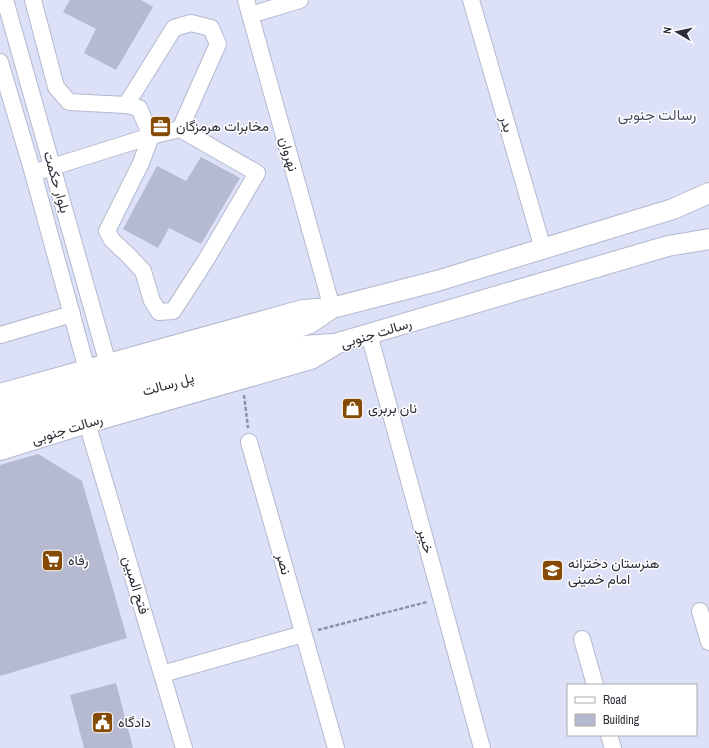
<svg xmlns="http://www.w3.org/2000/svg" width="709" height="748" font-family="'Archivo Narrow',Vazirmatn,sans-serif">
<rect width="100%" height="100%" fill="#dce1f8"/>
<g fill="#b6bad0">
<polygon points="70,0 141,0 153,7 116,70 84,53 96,29 63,12"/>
<polygon points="201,157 240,178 201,244 169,228 158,248 123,229 157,166 186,181"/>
<polygon points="38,454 82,481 127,638 0,676 0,465"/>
<polygon points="116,683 133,748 84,748 70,695"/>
</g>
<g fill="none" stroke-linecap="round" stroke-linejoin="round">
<defs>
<g id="minor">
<polyline points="5,0 108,364"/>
<polyline points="33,0 56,87 69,102 126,105 139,108 151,136 141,163 107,231 112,240 128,255 143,271 152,301 159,312 173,311 206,260 257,173 180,129 151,136 33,173"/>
<polyline points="246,0 332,308"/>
<polyline points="471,0 543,249"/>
<polyline points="250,15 300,0"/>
<polyline points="0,62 33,173 87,370"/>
<polyline points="126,105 174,28 191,23 211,28 218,44 180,129"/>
<polyline points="369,334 482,748"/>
<polyline points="0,335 72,314"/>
<polyline points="87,423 184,748"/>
<polyline points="249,442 336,748"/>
<polyline points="700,611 709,642"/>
<polyline points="582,639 595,685"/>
<polyline points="162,674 303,634"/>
<polyline points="609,735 613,748"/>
</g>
<g id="major">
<polyline points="0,394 303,310 332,308 437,281 673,209 709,193"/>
<polyline points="0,414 170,364 279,334 310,323 329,310"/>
<polyline points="0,434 282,350 304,346 334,344"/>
<polyline points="0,450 87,423 311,359 338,343 369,334 668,246 709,239"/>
</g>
</defs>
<use href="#minor" stroke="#b4b9cf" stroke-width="18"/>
<use href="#major" stroke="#b4b9cf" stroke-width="22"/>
<g stroke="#8d90a1" stroke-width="2.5" stroke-dasharray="4 2" stroke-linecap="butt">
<polyline points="244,395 248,428"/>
<polyline points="318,630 427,602"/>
</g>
<use href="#minor" stroke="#fff" stroke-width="16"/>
<use href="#major" stroke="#fff" stroke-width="20"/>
</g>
<defs>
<symbol id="office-square" viewBox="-11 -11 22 22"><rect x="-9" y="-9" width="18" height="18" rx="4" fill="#854a03" stroke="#fff"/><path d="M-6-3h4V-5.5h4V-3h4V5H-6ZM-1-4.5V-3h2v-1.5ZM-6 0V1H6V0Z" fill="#fff"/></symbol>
<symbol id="shop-square" viewBox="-11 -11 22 22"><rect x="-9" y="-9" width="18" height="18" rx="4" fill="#854a03" stroke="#fff"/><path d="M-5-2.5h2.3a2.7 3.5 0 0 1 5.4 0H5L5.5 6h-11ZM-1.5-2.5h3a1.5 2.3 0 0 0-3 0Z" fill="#fff"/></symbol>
<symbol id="supermarket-square" viewBox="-11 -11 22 22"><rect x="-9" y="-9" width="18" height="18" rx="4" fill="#854a03" stroke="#fff"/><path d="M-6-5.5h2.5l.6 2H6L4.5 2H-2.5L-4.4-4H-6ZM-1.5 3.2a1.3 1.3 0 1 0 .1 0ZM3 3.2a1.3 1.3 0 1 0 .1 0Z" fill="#fff"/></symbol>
<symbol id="school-square" viewBox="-11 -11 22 22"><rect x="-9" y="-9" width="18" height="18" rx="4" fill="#854a03" stroke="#fff"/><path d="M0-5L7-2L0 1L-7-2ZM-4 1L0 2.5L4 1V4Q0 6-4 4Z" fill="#fff"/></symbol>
<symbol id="civic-square" viewBox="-11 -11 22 22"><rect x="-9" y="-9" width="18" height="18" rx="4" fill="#854a03" stroke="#fff"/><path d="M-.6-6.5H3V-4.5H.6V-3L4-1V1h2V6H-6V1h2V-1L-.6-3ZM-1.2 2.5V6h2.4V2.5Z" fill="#fff"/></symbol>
</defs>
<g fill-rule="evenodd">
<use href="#office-square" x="148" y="114" width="25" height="25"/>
<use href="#shop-square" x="340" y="396" width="25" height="25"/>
<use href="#supermarket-square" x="40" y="548" width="25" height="25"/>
<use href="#school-square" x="540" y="558" width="25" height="25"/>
<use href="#civic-square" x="90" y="710" width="25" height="25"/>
</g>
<g text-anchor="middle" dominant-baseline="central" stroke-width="3" stroke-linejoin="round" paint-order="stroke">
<g font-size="14" fill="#2c2d36" stroke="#fff">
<text transform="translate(507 124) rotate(74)">بدر</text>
<text transform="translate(289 154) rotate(74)">نهروان</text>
<text transform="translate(57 182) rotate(74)">بلوار حکمت</text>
<text transform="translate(376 333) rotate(-17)">رسالت جنوبی</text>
<text transform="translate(168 384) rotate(-16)">پل رسالت</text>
<text transform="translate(67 429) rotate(-17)">رسالت جنوبی</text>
<text transform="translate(426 541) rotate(75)">خیبر</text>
<text transform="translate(284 564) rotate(74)">نصر</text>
<text transform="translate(136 585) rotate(73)">فتح المبین</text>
</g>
<g font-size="14" fill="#2c2d36" stroke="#fff" text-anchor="start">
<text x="176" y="126">مخابرات هرمزگان</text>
<text x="368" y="408">نان بربری</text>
<text x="68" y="560">رفاه</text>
<text x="568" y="563">هنرستان دخترانه<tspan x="568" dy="16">امام خمینی</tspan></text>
<text x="118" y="722">دادگاه</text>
</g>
<g font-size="15" fill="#4d5063" stroke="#fff">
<text x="657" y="114">رسالت جنوبی</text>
</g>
</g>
<rect x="567" y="684" width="130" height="52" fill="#ffffff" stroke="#ababaf"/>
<rect x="575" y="697" width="20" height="6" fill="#ffffff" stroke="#ababaf"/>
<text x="603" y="704" font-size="12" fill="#2c2d36">Road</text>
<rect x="575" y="714" width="20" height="12" fill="#b6bad0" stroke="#ababaf"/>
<text x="603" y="724" font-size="12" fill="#2c2d36">Building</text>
<g transform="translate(677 32) rotate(279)" stroke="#ffffff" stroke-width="3" paint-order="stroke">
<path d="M0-3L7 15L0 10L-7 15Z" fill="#2c2d36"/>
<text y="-6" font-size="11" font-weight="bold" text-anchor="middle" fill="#2c2d36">N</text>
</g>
</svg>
